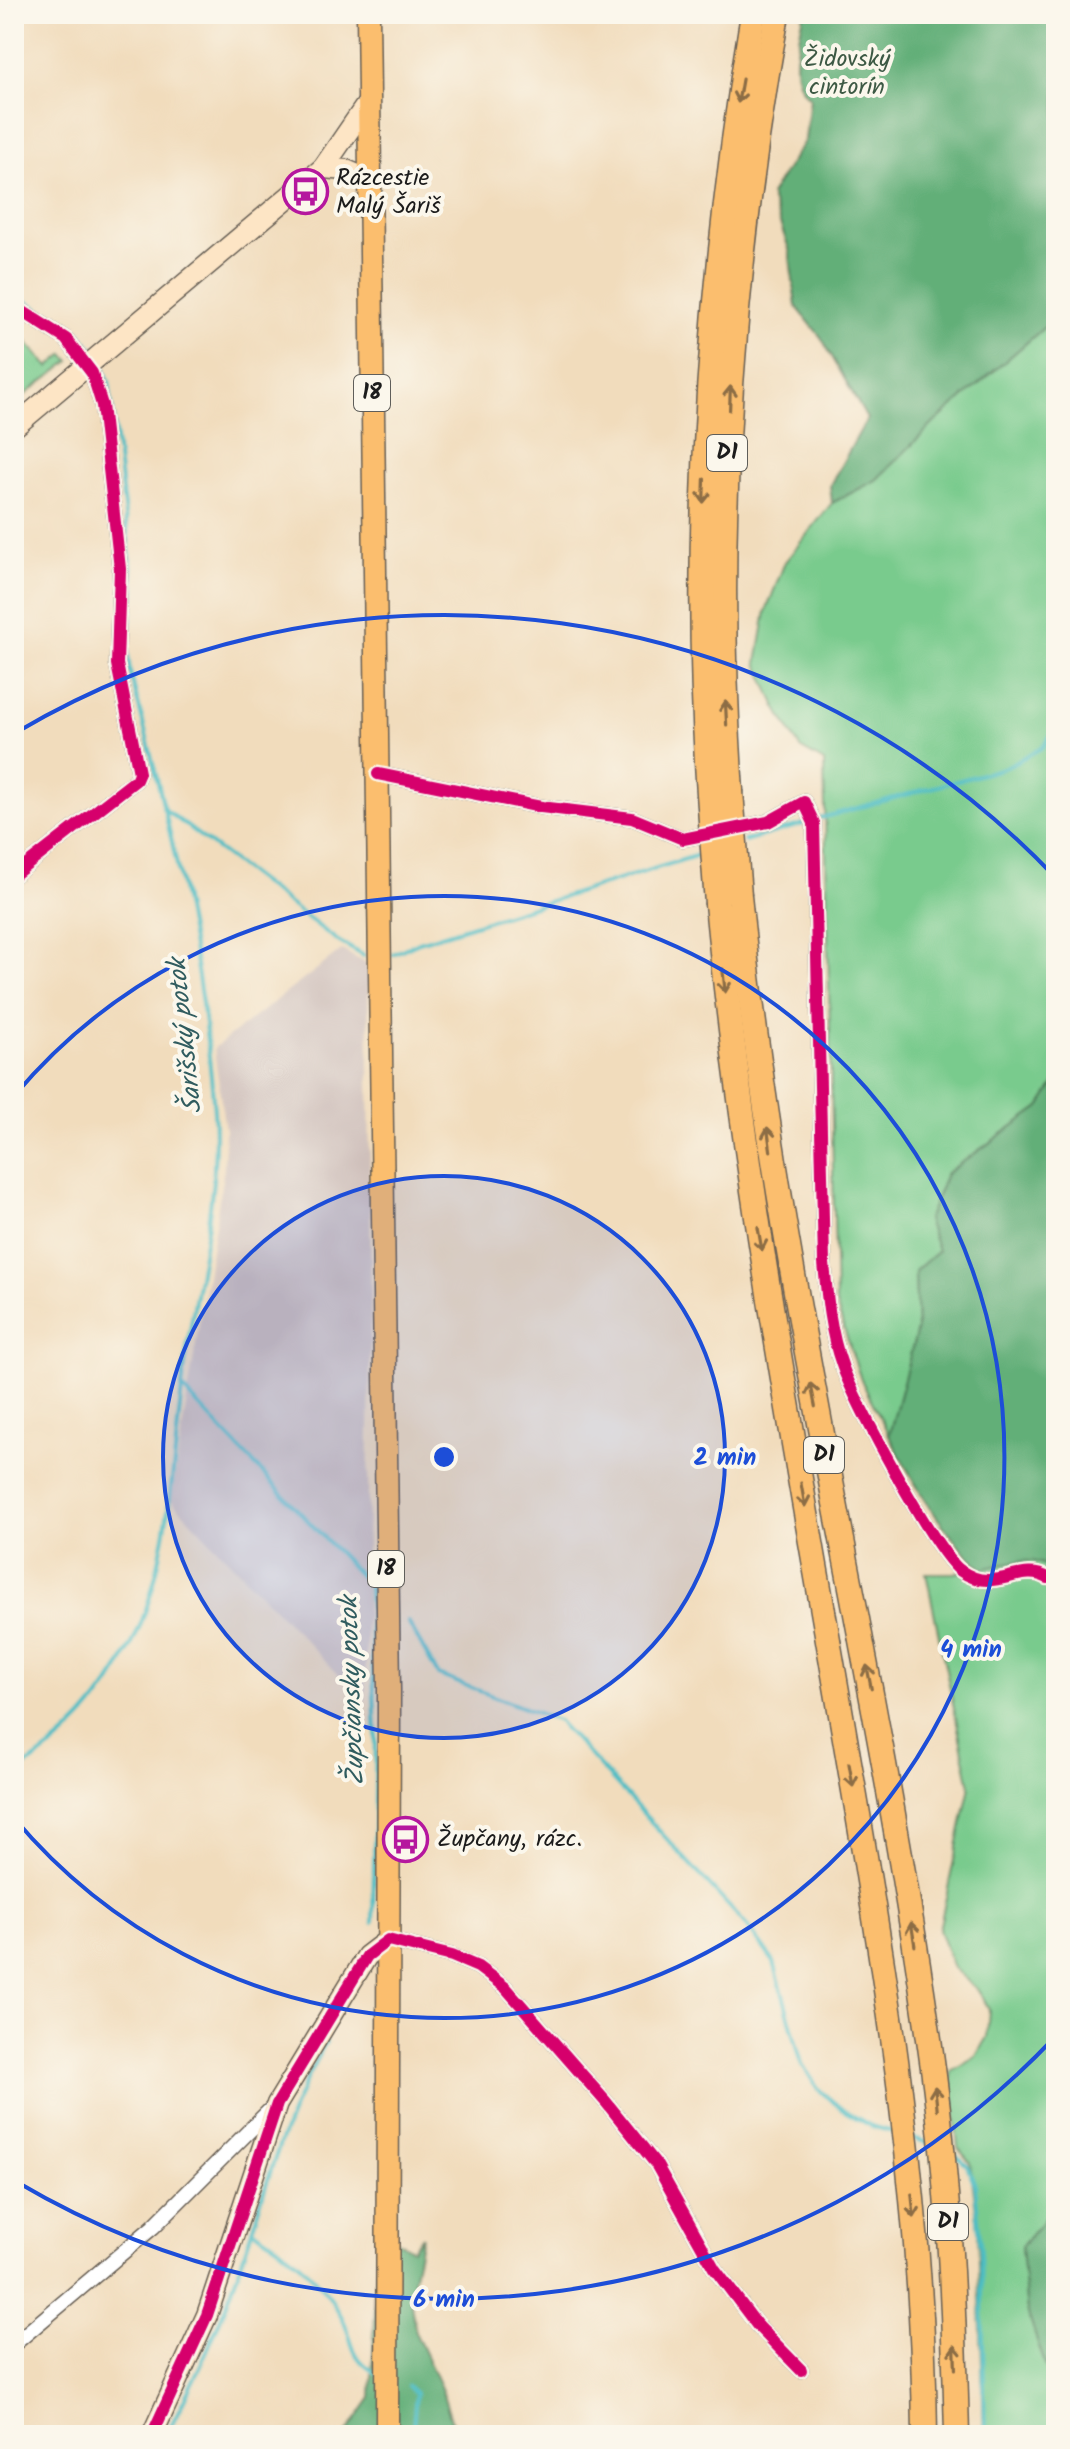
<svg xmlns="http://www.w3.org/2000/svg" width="1070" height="2449" font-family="Kalam,sans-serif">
<rect width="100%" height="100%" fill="#fbf7ec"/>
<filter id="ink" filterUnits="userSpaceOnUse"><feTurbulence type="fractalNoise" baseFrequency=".0125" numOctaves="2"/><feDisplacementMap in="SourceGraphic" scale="16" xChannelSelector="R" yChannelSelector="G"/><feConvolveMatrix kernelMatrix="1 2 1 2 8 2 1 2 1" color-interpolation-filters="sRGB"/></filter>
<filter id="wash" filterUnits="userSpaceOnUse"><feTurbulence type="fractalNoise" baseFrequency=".006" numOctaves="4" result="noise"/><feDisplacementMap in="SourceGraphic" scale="32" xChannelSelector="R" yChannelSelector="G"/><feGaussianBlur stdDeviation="1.8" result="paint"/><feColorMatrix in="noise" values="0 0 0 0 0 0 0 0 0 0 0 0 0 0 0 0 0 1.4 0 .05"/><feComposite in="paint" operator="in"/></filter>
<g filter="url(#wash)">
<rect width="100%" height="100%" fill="#f1dcbc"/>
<polygon fill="#cfc0bb" points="342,950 368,965 371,1290 365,1703 171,1500 224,1169 225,1130 214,1048"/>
<g fill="#79cb8d" stroke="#4a7454" stroke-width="2">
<polygon points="1056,317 1056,1082 1040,1107 945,1174 938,1251 915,1271 917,1330 889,1435 861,1380 836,1304 824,762 800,748 776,707 757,663 766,611 785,562 832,503 876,480 935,422"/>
<polygon points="14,328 49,367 64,354 70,361 14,403"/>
<polygon points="1032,1559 1051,1568 1056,1575 1056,2205 1021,2247 1027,2311 1056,2396 1056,2435 984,2435 978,2227 970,2162 958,2148 951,2071 976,2056 987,2037 989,2009 979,1991 953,1968 939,1930 970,1786 926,1573 954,1573"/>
</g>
<g fill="#62af78" stroke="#3f664a" stroke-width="2">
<path d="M804,14H1056V317L935,422L876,480L832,503L830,485L867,419L821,337L796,306L789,249L770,195L805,140L810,98C786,78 799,41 804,14Z"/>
<path d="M1056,1082V1575C1038,1551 1007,1564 982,1569C940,1530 915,1486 889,1435L917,1330L915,1271L938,1251L927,1220L946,1174L1040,1107Z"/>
<polygon points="1056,2205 1056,2396 1027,2311 1021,2247"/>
<polygon points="422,2235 410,2296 415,2332 441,2388 456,2435 345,2435 371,2398 378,2243 394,2239 412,2249"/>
</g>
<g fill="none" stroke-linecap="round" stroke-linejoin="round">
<g stroke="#4ebdc4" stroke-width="4">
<polyline points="14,294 79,333 94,350"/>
<polyline points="163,808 338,941 364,956"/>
<polyline points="821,818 1004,768 1043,747 1056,728"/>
<polyline points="744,841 807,823"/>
<polyline points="393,954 419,942 705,853"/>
<polyline points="182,1388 369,1585 376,1735 373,1922"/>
<polyline points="408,1622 438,1675 558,1721 748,1927 774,1962 802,2064 818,2089 843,2110 871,2126 897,2133"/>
<path d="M14,1773C65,1743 105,1699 131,1646C172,1563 173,1447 186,1356C197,1278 220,1189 214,1111C203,961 168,817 130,672L127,646L134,591L109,382L101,361"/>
<polyline points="913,2138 931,2144"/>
<polyline points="951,2151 967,2165 975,2185 981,2253 985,2435"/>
<path d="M252,2229C287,2250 318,2276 339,2312C357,2341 344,2353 377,2374"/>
<polyline points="408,2386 416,2393 413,2427 432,2435"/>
<path d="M166,2435C189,2391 210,2347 228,2300C261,2213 278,2123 326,2042"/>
</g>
</g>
</g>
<g filter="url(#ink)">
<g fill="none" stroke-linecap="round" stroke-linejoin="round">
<defs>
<g id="street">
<polyline points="14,306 66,339 92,373 102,405 120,569 117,664 139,773 136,780 14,875"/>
<path d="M378,774L541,807L632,818L683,839L768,822L804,802L814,823L824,1263C827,1297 830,1332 842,1365C853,1399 936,1554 961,1571C995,1595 1020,1562 1048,1578"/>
<polyline points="388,1940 452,1956 478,1967 506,1988 606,2102 656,2164 714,2268 757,2325 801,2370"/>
<polyline points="14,2344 153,2227 273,2107"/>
</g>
<g id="secondary">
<polyline points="323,168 346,170 369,180"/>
<polyline points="14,427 323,168 367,104"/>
<polyline points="152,2435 207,2315 277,2104 367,1956 388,1940"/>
</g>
<polyline id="primary" points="368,14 389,1690 387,2435"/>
<g id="highway">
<path d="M731,791C713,531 731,271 777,14"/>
<path d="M709,794C691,532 710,272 753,14"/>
<path d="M739,896C779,1291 880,1675 933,2068C949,2190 954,2312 957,2435"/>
<path d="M717,904C745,1190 800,1473 848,1756C887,1981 923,2206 925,2435"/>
</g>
</defs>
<use href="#street" stroke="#675f54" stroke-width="17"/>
<use href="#secondary" stroke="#675f54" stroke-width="23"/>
<use href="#primary" stroke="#675f54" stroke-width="25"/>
<use href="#highway" stroke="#675f54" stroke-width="27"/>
<use href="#street" stroke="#fff" stroke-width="14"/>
<use href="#secondary" stroke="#fde5c5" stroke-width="20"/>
<use href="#primary" stroke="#fbbe6e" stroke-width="22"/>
<use href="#highway" stroke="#fbbe6e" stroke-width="24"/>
<defs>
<g id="highway-bridge">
<polyline points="731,791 739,896"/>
<polyline points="709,794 717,904"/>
</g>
</defs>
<use href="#highway-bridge" stroke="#675f54" stroke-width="27" stroke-linecap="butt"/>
<use href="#highway-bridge" stroke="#fbbe6e" stroke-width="24"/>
<defs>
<g id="cycleway">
<polyline points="14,306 66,339 92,373 102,405 120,569 117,664 139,773 136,780 14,875"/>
<path d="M378,774L541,807L632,818L683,839L768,822L804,802L814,823L824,1263C827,1297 830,1332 842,1365C853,1399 936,1554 961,1571C995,1595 1020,1562 1048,1578"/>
<polyline points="152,2435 207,2315 277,2104 367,1956 388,1940 452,1956 478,1967 506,1988 606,2102 656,2164 714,2268 757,2325 801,2370"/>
</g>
</defs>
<use href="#cycleway" stroke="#fbf7ec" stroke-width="17"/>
<use href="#cycleway" stroke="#d6006c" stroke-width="12"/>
</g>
<defs><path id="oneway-shaft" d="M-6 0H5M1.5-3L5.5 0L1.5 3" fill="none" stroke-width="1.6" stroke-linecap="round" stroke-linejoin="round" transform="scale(2)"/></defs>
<g stroke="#8c6d45">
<use href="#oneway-shaft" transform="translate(740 91) rotate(100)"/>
<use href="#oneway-shaft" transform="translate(730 398) rotate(-88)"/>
<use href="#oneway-shaft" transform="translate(704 491) rotate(92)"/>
<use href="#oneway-shaft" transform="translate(726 713) rotate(-93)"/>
<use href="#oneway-shaft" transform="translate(724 981) rotate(84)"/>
<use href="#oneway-shaft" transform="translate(769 1139) rotate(-98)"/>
<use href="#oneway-shaft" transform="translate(760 1239) rotate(80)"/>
<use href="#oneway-shaft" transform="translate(813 1395) rotate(-101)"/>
<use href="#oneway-shaft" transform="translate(803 1495) rotate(80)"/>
<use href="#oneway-shaft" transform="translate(869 1677) rotate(-101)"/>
<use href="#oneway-shaft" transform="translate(851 1775) rotate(80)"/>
<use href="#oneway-shaft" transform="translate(913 1934) rotate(-99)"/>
<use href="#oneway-shaft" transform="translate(936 2098) rotate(-96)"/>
<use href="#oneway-shaft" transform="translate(913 2206) rotate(84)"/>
<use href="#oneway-shaft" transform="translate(955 2357) rotate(-92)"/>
</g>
</g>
<circle cx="444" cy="1457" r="281" fill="#1d4ed8" fill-opacity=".12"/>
<g fill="none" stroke="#1d4ed8" stroke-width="4">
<circle cx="444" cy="1457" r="281"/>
<path d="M14 1096A561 561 0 1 1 14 1818"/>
<path d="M1055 2037A842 842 0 0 1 17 2182M17 732A842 842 0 0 1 1055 877"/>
</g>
<defs>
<symbol id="bus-ring" viewBox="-11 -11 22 22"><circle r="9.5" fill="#fbf7ec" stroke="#b5179e" stroke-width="1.5"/><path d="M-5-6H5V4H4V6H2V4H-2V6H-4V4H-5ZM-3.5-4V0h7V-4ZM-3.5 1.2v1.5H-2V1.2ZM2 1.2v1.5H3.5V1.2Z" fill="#b5179e"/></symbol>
</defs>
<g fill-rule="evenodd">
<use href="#bus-ring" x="280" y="166" width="51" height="51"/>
<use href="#bus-ring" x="380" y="1814" width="51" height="51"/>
</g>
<g text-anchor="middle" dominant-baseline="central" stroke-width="8" stroke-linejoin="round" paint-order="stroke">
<g fill="#fbf7ec" stroke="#5f5e5a" stroke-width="2">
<rect x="354" y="375" width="36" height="36" rx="6"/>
<rect x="707" y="435" width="40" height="36" rx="6"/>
<rect x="804" y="1437" width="40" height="36" rx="6"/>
<rect x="368" y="1551" width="36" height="36" rx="6"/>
<rect x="928" y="2204" width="40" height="36" rx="6"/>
</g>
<g font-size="22" font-weight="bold" fill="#1c1c1c">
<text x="372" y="393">18</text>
<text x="727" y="453">D1</text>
<text x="824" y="1455">D1</text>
<text x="386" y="1569">18</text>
<text x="948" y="2222">D1</text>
</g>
<g font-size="24" fill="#3d5944" stroke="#fbf7ec">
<text x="847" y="59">Židovský<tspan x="847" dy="28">cintorín</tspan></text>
</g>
<g font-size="24" fill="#1c1c1c" stroke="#fbf7ec" text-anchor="start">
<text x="336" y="178">Rázcestie<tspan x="336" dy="28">Malý Šariš</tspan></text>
<text x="437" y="1839">Župčany, rázc.</text>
</g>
<g font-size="26" font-style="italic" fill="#305c5f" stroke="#fbf7ec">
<text transform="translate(186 1036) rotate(-96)">Šarišský potok</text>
<text transform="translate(353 1691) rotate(-92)">Župčiansky potok</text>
</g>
</g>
<circle cx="444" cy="1457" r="12" fill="#1d4ed8" stroke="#fbf7ec" stroke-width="4"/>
<g font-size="24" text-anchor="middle" font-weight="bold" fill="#1d4ed8" stroke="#fbf7ec" stroke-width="8" stroke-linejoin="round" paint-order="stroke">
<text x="725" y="1465">2 min</text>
<text x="971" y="1657">4 min</text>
<text x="444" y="2307">6 min</text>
</g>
<rect width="1070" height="2449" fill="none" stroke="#fbf7ec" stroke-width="48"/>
</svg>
